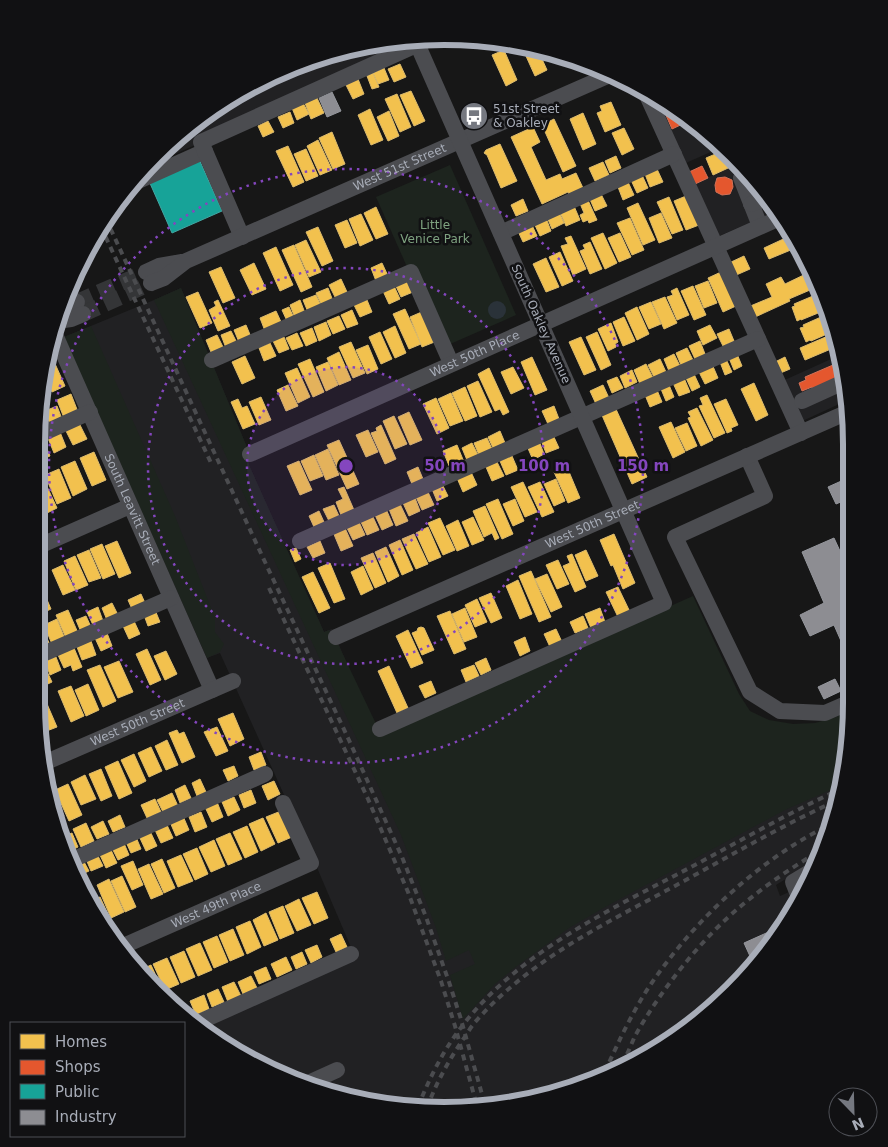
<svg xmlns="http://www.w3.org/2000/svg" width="888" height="1147" font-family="'DejaVu Sans',sans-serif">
<rect width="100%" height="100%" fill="#171717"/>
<g fill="#212123">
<polygon points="434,37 418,45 155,163 218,105 288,67 365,44"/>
<polygon points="645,91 671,105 722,147 679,166"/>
<polygon points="739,164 777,211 712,239 688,186"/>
<polygon points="181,288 246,445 249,465 324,632 332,629 378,736 848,757 830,834 818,859 776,885 780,896 805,885 783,929 732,992 670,1042 550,1097 444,1111 339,1097 240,1056 202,1027 356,959 318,870 220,653 207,658 64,337 154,300"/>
<polygon points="840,355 848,391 848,400 796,424 778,383"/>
</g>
<g fill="#1d241e">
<polygon points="450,165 516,315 448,345 408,269 376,197"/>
<polygon points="181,288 246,445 249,465 324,632 329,630 335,645 338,644 378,728 378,736 693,596 739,694 750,711 769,720 793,724 815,723 836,717 848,711 848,757 842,785 785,810 607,906 569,928 513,969 495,984 463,1019 450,975 475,964 469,950 446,961 436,928 401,835 154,300"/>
<polygon points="91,326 175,516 215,618 215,632 224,644 220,652 207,658 64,337"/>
</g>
<circle fill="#2a3239" cx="497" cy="310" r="9"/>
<g fill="#f2c14e" stroke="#dcbb6e">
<polygon points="524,44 537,48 547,70 535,76 521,45"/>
<polygon points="504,50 517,80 506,86 492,55"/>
<polygon points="557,54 567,57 560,60"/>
<polygon points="400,64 406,77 394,82 388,69"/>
<polygon points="384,68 389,80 378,84 373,73"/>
<polygon points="373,73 379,87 372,89 367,76"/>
<polygon points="358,79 364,94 353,99 346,85"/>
<polygon points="411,91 425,121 414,126 400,95"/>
<polygon points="397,94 411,127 400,132 385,99"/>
<polygon points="317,98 324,113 311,119 305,103"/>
<polygon points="611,102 621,125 605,132 597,113 602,111 600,106"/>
<polygon points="303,103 309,114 297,120 292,108"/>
<polygon points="370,109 383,140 371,145 358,115"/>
<polygon points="389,111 399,136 388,141 377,117"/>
<polygon points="290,112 294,123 283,128 278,117"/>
<polygon points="583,113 596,144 583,150 570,119"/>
<polygon points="554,119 576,166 563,172 542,125"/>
<polygon points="268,121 274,132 263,137 258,126"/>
<polygon points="533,127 540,142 531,147 546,180 560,174 562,179 576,173 583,188 569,194 568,192 542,204 511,137"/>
<polygon points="624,128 634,149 622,155 612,133"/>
<polygon points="332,132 345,164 333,169 319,138"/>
<polygon points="318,140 332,170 320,175 307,146"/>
<polygon points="500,144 517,181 501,188 487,155 484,153 486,150"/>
<polygon points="288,146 304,182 293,187 276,151"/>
<polygon points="306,149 318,176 306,181 294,154"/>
<polygon points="725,150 733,156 739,163 713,175 706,158"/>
<polygon points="616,156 621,168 610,173 605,161"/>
<polygon points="603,162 609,175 595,181 589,168"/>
<polygon points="657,169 663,182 650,187 645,174"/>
<polygon points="642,175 648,188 637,193 631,180"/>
<polygon points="628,182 634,195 623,200 618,187"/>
<polygon points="600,192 607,206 595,211 589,197"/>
<polygon points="686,196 699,225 686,230 674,201"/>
<polygon points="669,197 683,230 672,234 657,202"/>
<polygon points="587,198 597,220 589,223 588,220 583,222 580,215 584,213 579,201"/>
<polygon points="523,199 528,211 516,216 511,205"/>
<polygon points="638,203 655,240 643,245 627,208"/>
<polygon points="574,206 580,220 566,226 560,212"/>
<polygon points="376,207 388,234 376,239 364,213"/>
<polygon points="559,212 564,223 552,229 547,217"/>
<polygon points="661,213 672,238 659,243 649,218"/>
<polygon points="361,214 373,240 360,246 349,219"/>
<polygon points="546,218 551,231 540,236 534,223"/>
<polygon points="630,218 644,250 632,255 617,223"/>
<polygon points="347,220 357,243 345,248 335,225"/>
<polygon points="531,223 537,236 523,242 517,229"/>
<polygon points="318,227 333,261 322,266 306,232"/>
<polygon points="603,233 617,263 605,269 591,238"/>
<polygon points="620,233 631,257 619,262 608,238"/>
<polygon points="792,235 798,247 769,259 764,248"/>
<polygon points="571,236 586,269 573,275 561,246 568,244 565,238"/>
<polygon points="306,240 321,272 309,277 295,245"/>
<polygon points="590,242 602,269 590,274 580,251 585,249 583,245"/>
<polygon points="294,245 312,287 301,292 282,250"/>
<polygon points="276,247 293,285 280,291 263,253"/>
<polygon points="560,252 573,281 562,286 549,257"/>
<polygon points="744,256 750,269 734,276 729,263"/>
<polygon points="546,258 559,287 546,292 533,264"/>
<polygon points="254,263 266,289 252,295 240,270"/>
<polygon points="382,263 388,276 376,281 371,268"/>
<polygon points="221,267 235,298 223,303 209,272"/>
<polygon points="721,272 736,306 723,312 708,278"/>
<polygon points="810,272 817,287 789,299 790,301 753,318 748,307 772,297 766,284 781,277 785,284"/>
<polygon points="341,279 347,292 335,297 329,285"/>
<polygon points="407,279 413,292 401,297 395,284"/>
<polygon points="708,281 717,303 704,308 695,286"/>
<polygon points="394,286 400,299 389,304 383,291"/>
<polygon points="693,286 706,315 694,320 681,291"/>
<polygon points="328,288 333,301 322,306 316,293"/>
<polygon points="677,288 689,315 677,320 667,297 673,295 671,291"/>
<polygon points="198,292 212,323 200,328 186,297"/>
<polygon points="820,293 828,309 801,320 801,319 797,321 792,307 795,306 794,304"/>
<polygon points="316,295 321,306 308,312 303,300"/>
<polygon points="665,297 677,323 664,329 652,302"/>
<polygon points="218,300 230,326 218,331 209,310 216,306 214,302"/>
<polygon points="300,300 305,313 295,318 290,305"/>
<polygon points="367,300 372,312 360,317 354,305"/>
<polygon points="651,302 661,324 649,329 639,307"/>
<polygon points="289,307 294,318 287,321 282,310"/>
<polygon points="637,307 649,334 637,340 625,313"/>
<polygon points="405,309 421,344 409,349 393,314"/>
<polygon points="352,310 358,324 347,328 341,315"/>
<polygon points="276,311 282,324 265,331 260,318"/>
<polygon points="424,311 437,341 422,347 410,317"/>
<polygon points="830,313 834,331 811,341 810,340 806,342 800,328 804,327 803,325"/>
<polygon points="339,316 345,329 333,334 327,321"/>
<polygon points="624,317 635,341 623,346 613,322"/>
<polygon points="326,322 331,335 319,341 314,327"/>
<polygon points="611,323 618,342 615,344 616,347 608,351 598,329"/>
<polygon points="246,325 251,337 239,342 234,330"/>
<polygon points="710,325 717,338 703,345 697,331"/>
<polygon points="395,326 406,353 395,358 383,332"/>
<polygon points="312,328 317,341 306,346 300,333"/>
<polygon points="729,329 734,341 723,346 717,334"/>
<polygon points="231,331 237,343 226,348 221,335"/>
<polygon points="380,332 392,359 381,364 369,337"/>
<polygon points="597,332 611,365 601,370 586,337"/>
<polygon points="297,333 303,346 292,350 286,338"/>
<polygon points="835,333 838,346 805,360 800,348"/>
<polygon points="217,335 223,347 211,352 206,340"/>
<polygon points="284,337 289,349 279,353 273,341"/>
<polygon points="581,337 596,370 584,375 569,342"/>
<polygon points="700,341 705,354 695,359 689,346"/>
<polygon points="351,342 365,373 353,378 339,347"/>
<polygon points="270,343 276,356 264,361 259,348"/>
<polygon points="368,345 378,369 367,374 356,350"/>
<polygon points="687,348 693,360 681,365 676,353"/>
<polygon points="339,352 351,380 339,385 327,358"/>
<polygon points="674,354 680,366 669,371 664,359"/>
<polygon points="737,354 742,366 734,370 729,358"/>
<polygon points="245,356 255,378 242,384 232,362"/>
<polygon points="52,357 65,386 52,392 44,374 47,359"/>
<polygon points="532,357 547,390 535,395 521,362"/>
<polygon points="785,357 790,369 778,374 773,363"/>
<polygon points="310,359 324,392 313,397 298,364"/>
<polygon points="660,359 666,372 654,377 648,365"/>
<polygon points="726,359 732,372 725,375 720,362"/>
<polygon points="328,362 338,385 326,391 316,367"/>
<polygon points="646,364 653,378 640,384 634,370"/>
<polygon points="712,364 718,378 705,384 698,370"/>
<polygon points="513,367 524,388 511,394 501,372"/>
<polygon points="297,368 310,397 298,403 285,373"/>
<polygon points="489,368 509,412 503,415 500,409 495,411 478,374"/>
<polygon points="632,370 637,382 625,388 620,376"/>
<polygon points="694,374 700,387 692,391 686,378"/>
<polygon points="44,377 50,392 41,396"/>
<polygon points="617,377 623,388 612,393 607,381"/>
<polygon points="684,378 690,392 679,396 673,383"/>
<polygon points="478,381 492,412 480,417 467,386"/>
<polygon points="754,383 768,415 756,421 741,389"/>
<polygon points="288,385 298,406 286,411 277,390"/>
<polygon points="603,385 609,398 596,404 590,391"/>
<polygon points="669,385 674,397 666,401 661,389"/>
<polygon points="465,387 477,416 465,421 452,393"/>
<polygon points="657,390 662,402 650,407 645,395"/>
<polygon points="451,393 463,421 450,426 438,399"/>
<polygon points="71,394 78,412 64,418 57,400"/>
<polygon points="707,395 725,433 714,438 699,406 703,405 700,398"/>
<polygon points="261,397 271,420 259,425 249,402"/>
<polygon points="436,398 449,428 437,434 423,404"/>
<polygon points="238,399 242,408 247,406 255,424 243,429 231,402"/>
<polygon points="726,399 738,425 731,428 732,431 727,433 714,404"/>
<polygon points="57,406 62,419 50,424 45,411"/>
<polygon points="554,406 559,419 548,424 542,411"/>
<polygon points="615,407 647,477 632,484 601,413"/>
<polygon points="697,408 713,440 701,446 688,418 691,417 688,412"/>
<polygon points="409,412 422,440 410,445 398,417"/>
<polygon points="40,413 46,426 37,431 38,414"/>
<polygon points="394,416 407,444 395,449 383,421"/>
<polygon points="671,422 685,452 673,458 659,427"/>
<polygon points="79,423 87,439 73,445 65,429"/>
<polygon points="687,423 697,446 686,451 675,428"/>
<polygon points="381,425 396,459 385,464 371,433 377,431 376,428"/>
<polygon points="368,430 378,452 366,457 356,435"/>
<polygon points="500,431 505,443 493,448 488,437"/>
<polygon points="60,432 66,447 54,453 48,438"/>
<polygon points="553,435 559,448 546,453 541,440"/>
<polygon points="487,438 492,449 479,455 474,443"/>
<polygon points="339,440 359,484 347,489 327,445"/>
<polygon points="539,441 544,454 533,460 527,446"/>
<polygon points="44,442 50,456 38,461 37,458 37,445"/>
<polygon points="472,443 478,455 467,460 462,448"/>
<polygon points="457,445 464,462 450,468 443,451"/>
<polygon points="328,449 339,475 326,480 315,455"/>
<polygon points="94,452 106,480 92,486 80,458"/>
<polygon points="314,455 323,476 310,481 301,461"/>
<polygon points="512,456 518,470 506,475 500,461"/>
<polygon points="75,461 87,489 73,496 61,467"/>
<polygon points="299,461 312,490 300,495 287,466"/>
<polygon points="497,462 504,476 492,481 486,467"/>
<polygon points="418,467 423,479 412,484 407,472"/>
<polygon points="567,467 580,498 568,503 554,472"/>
<polygon points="59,469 71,498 57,504 45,475"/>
<polygon points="471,472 477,485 463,492 457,478"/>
<polygon points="43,478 57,508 43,515 37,502 37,481"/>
<polygon points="556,479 565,501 554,506 544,484"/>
<polygon points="523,482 537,512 525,517 511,487"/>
<polygon points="540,482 554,512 542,517 528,487"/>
<polygon points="442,484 448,496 437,501 432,489"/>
<polygon points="344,487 354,510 341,515 336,502 343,499 338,489"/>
<polygon points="428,492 434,505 422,510 416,497"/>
<polygon points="415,498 420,511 409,516 403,503"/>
<polygon points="498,499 513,534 502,539 486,504"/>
<polygon points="515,499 524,521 513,526 503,504"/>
<polygon points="400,504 408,521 396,526 389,509"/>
<polygon points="334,505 339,516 329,521 323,509"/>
<polygon points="485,506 499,538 495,540 492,533 484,537 473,511"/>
<polygon points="386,509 393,525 382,530 375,515"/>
<polygon points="319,511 324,522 314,527 309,516"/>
<polygon points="373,517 379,530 367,535 361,522"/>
<polygon points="473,517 484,540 472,545 462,522"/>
<polygon points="440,518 455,550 443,555 428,523"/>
<polygon points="458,520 469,546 457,551 446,526"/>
<polygon points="359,522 365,535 353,540 347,528"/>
<polygon points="428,527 441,557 429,562 416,533"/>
<polygon points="345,528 353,546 341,551 333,532"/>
<polygon points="414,534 428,564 416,569 402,539"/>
<polygon points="614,534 635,583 623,589 613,565 611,566 600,540"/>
<polygon points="400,540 413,570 402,575 389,545"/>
<polygon points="117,541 131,573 119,578 105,546"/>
<polygon points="320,541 325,553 313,558 307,547"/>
<polygon points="102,544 115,574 103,579 90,549"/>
<polygon points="386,547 399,576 388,582 375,552"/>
<polygon points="296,548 301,559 295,562 290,550"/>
<polygon points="89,550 101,578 89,582 77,555"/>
<polygon points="586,550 598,576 586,581 575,555"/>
<polygon points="373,553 386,583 375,588 361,558"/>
<polygon points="572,554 586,587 575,592 563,566 570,563 567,556"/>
<polygon points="75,556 88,585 76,590 64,561"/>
<polygon points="558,560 569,584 557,589 546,565"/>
<polygon points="330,563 345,599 334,603 318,568"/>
<polygon points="63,565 75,590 63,595 52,570"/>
<polygon points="363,566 373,589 361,595 351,572"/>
<polygon points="531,571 551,617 539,622 519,576"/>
<polygon points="313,572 330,608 319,613 302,577"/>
<polygon points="547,574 562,607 551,612 535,579"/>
<polygon points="38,579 51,609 40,614 37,607"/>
<polygon points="518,580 532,614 520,619 506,586"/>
<polygon points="618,587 630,612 618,617 606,592"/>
<polygon points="491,593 502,618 491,623 479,598"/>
<polygon points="141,594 145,603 132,609 128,600"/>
<polygon points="477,599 487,622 475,627 465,605"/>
<polygon points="112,603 118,615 107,620 102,608"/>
<polygon points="98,607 103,621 93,625 87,612"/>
<polygon points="465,608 477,637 464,642 452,614"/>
<polygon points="600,608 605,622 591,628 585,614"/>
<polygon points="68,610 78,633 66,638 56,615"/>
<polygon points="155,610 160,622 148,626 144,615"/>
<polygon points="450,611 466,649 454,654 437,616"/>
<polygon points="86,616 91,627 81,632 76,620"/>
<polygon points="583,616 588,628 575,633 570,622"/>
<polygon points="57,619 65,639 52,644 44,625"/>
<polygon points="134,621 140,634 129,639 123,626"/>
<polygon points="421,627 424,628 434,650 422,655 412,633 417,631 418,628"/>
<polygon points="556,629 562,642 550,647 544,634"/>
<polygon points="408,630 423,663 411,668 396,636"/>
<polygon points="44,631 49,643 37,648 36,634"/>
<polygon points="107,633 112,646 101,651 95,638"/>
<polygon points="525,637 530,651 520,656 514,642"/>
<polygon points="91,641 96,655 82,660 77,647"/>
<polygon points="74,648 82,667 73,671 71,665 64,668 58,655"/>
<polygon points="147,649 161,680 150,685 136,654"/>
<polygon points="166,651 177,674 165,680 154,656"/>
<polygon points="56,657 61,670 50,675 45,661"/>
<polygon points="486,658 491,670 481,675 475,663"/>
<polygon points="119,661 133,692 118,698 104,667"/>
<polygon points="43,663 52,682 37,689 36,666"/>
<polygon points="100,665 116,701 103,707 87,670"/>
<polygon points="474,665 479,676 466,682 461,670"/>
<polygon points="389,666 408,708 397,713 378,671"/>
<polygon points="431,681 436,693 425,698 419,686"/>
<polygon points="88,684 99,710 86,716 75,690"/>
<polygon points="71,686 84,716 71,722 58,691"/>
<polygon points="44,697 57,727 44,732 38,719 36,703 36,700"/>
<polygon points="233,713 244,739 230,746 218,719"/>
<polygon points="217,727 228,751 216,756 204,732"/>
<polygon points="177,730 179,734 184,732 195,757 182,763 169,733"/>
<polygon points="167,740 178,765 166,770 155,746"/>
<polygon points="151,747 162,771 149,777 138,753"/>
<polygon points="261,752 266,765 254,770 249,757"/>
<polygon points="134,754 146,781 134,787 121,760"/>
<polygon points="118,761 132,793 119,799 105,767"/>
<polygon points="234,766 238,776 228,781 223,770"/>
<polygon points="101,769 112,796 101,801 89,774"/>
<polygon points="85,775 96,799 81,805 71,782"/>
<polygon points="200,779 206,792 197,796 192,783"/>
<polygon points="274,781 280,794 268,800 262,786"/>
<polygon points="68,784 82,815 69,821 55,790"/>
<polygon points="185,785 191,798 180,803 175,790"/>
<polygon points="251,790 256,803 244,808 239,795"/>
<polygon points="53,791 64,816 55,819 50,809 48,793"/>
<polygon points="172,793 178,806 163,812 157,800"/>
<polygon points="234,797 240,810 228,816 222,802"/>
<polygon points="155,799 161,812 147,818 141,805"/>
<polygon points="217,802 223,817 212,822 205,807"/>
<polygon points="281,811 292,837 278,843 266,817"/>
<polygon points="201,812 207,827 195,832 189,817"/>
<polygon points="120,815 125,827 113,832 108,821"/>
<polygon points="183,816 189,830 176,836 170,822"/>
<polygon points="263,818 275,844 261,851 249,824"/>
<polygon points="103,821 109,834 97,839 91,827"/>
<polygon points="86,823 94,841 81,847 73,829"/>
<polygon points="167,825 173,838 161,843 155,830"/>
<polygon points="247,826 258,852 245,858 233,832"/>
<polygon points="150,831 157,846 146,851 139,836"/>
<polygon points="72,833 78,847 68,852 62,837"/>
<polygon points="230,833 242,859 228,865 216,839"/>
<polygon points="136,837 141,849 131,853 126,842"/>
<polygon points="214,840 225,866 211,872 199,847"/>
<polygon points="123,841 129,855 118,860 111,846"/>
<polygon points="197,848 208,874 195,880 183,854"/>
<polygon points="111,850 117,863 106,868 100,855"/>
<polygon points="97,854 103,866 91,871 86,859"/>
<polygon points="181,855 193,881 178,887 167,861"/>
<polygon points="162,859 175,888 164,893 151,864"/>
<polygon points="83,860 89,871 78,876 73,864"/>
<polygon points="133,861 143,885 132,890 121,866"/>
<polygon points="149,864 163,894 151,899 138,869"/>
<polygon points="122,876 136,907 125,912 111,881"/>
<polygon points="109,879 124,912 111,918 97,885"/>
<polygon points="317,892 328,918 314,924 302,898"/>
<polygon points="100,897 112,923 105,926 91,907 89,902"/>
<polygon points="299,899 311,925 297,931 285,906"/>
<polygon points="283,906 294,933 280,939 269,912"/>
<polygon points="266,913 278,940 264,946 253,920"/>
<polygon points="250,921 261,947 247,954 236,927"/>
<polygon points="233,929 244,955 230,961 219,935"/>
<polygon points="341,934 347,947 336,952 330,939"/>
<polygon points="217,936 228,962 214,968 203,942"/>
<polygon points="200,943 212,970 198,976 186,949"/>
<polygon points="317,945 322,957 311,963 305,950"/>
<polygon points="184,951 195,977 181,983 170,957"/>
<polygon points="302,952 307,964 296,969 291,957"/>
<polygon points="286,957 292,970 277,977 271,964"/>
<polygon points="167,958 179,984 165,990 153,964"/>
<polygon points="151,965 163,991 158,993 140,970"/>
<polygon points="266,967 271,979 259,984 254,972"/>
<polygon points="251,976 257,988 243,994 238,982"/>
<polygon points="234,982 241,996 228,1002 222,987"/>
<polygon points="218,989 224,1002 212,1007 207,994"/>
<polygon points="204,995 209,1009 196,1015 190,1001"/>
<polygon points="185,1004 190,1017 190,1018 177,1007"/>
</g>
<g fill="#e4572e" stroke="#d27157">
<polygon points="665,102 671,105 704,132 695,136 689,121 672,129 661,104"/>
<polygon points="702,166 708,178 695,184 689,172"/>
<polygon points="748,174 764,194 743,191"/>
<polygon points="725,177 732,180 733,187 730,194 722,195 716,192 715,185 717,178"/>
<polygon points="833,365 839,379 813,390 812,387 802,391 799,383 806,380 805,377"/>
</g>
<polygon fill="#17a398" stroke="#42a6a2" points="199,159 222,211 172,233 149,181"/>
<g fill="#8d8d92" stroke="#95979d">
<polygon points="332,92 341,111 327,117 319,98"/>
<polygon points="848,478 848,499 836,504 828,487"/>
<polygon points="834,538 840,551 848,547 848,657 834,625 810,636 800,615 824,603 802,552"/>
<polygon points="835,679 841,691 824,699 818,687"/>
<polygon points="782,926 783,929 754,965 744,943"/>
</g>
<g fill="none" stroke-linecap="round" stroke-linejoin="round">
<g stroke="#343537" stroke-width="16" stroke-dasharray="16 8" stroke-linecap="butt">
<polyline points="77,302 146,272"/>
<polyline points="83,314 151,283"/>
</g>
<g stroke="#4b4c50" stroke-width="16">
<polyline points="645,91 801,433"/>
<polyline points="748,175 741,178 760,226"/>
<polyline points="136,182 205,151"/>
<polyline points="751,204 767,198"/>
<polyline points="501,233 674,154"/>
<polyline points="242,237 201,142 434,37"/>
<polyline points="146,272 159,266 182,262"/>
<path id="s1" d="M151,283L164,278L186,261L612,74"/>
<polyline points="60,313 66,308 77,302"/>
<polyline points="57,321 71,319 83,314"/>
<path id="s2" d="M53,330L212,690"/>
<polyline points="212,360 411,272 451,363"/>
<polyline points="802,401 846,381"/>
<polyline points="37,436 90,412"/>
<path id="s3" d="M250,454L782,217"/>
<polyline points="747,456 765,496 675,537 750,692 780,711 825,713 848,703"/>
<polyline points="300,541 758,339"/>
<polyline points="37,547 130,506"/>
<path id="s4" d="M336,637L848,412"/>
<polyline points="36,657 171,598"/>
<polyline points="380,729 664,603 415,39"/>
<path id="s5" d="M44,763L233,681"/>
<polyline points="72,860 265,774"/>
<polyline points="799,897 793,882 813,870"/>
<path id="s6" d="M121,947L311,863L283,803"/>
<polyline points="197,1023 351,954"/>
<polyline points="306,1084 337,1070"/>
</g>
<g stroke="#4b4c4f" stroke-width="4" stroke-dasharray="6 5" stroke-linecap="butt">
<polyline points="106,219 265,562 348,738 402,857 426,917 449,982 460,1016 485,1105"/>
<polyline points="101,227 212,465"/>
<polyline points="269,588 368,799 408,892 441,981 455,1026 477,1106"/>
<path d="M622,1064C627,1055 631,1045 635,1036C660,991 702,938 741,906C767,884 794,866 823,849"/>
<path d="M605,1072C610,1060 616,1048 621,1037C630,1019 640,1000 651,984C696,918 761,858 833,823"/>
<path d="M418,1107C427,1084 438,1061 452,1040C509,956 606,912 693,866C742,840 790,812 841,789"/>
<path d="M427,1108C436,1083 449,1060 464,1038C468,1032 472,1025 477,1020C534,956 611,921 684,881C735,853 785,824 838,800"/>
</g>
</g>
<circle cx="346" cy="466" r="99" fill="#8446be" fill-opacity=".12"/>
<g fill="none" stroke="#8446be" stroke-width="2.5" stroke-dasharray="2.5 5">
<circle cx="346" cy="466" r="99"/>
<circle cx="346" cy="466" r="198"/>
<circle cx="346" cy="466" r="297"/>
</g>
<defs>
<symbol id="bus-disc" viewBox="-11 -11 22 22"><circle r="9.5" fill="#757880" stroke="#111113"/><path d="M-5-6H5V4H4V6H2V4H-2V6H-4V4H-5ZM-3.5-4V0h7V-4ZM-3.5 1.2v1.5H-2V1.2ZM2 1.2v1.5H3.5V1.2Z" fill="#fff"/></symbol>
</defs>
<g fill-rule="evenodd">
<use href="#bus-disc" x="458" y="100" width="32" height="32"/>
</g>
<g text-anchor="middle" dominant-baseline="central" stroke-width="5" stroke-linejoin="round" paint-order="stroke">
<g font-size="12" fill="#a8adb8" stroke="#111113" text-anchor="start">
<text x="493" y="109">51st Street<tspan x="493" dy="14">&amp; Oakley</tspan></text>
</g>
<g font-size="12" fill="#a8adb8" stroke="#111113">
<text stroke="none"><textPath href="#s1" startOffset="275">West 51st Street</textPath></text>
<text transform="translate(541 324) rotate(66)">South Oakley Avenue</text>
<text stroke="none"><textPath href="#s3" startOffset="246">West 50th Place</textPath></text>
<text stroke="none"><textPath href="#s2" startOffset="196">South Leavitt Street</textPath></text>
<text stroke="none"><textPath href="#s4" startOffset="280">West 50th Street</textPath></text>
<text stroke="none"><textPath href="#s5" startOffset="102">West 50th Street</textPath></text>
<text stroke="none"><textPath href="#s6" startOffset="104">West 49th Place</textPath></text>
</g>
<g font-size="12" fill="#7fa381" stroke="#111113">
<text x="435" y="225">Little<tspan x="435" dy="14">Venice Park</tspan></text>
</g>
</g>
<path d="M0 0H888V1147H0ZM444 45H444A399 399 0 0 1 843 444V703A399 399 0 0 1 444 1102H444A399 399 0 0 1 45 703V444A399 399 0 0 1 444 45Z" fill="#111113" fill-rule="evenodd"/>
<path fill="none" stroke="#a8adb8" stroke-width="6" d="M444 45H444A399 399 0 0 1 843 444V703A399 399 0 0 1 444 1102H444A399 399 0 0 1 45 703V444A399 399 0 0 1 444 45Z"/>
<circle cx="346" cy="466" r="8" fill="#8446be" stroke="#111113" stroke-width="2.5"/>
<g font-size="15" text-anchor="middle" font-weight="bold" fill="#8446be" stroke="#111113" stroke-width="5" stroke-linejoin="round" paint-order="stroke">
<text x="445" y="471">50 m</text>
<text x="544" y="471">100 m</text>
<text x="643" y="471">150 m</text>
</g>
<rect x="10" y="1022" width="175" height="115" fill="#111113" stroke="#4d4f55"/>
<rect x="20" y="1034" width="25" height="15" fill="#f2c14e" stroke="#4d4f55"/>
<text x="55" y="1047" font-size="15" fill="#a8adb8">Homes</text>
<rect x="20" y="1060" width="25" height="15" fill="#e4572e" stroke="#4d4f55"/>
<text x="55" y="1072" font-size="15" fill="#a8adb8">Shops</text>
<rect x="20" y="1084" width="25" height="15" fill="#17a398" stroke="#4d4f55"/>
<text x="55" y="1097" font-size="15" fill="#a8adb8">Public</text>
<rect x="20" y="1110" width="25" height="15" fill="#8d8d92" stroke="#4d4f55"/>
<text x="55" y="1122" font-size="15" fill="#a8adb8">Industry</text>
<g transform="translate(853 1112) rotate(157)"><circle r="24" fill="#111113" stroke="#4d4f55"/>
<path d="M0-4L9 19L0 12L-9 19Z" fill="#757880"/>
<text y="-8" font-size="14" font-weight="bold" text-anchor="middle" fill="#a8adb8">N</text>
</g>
</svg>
